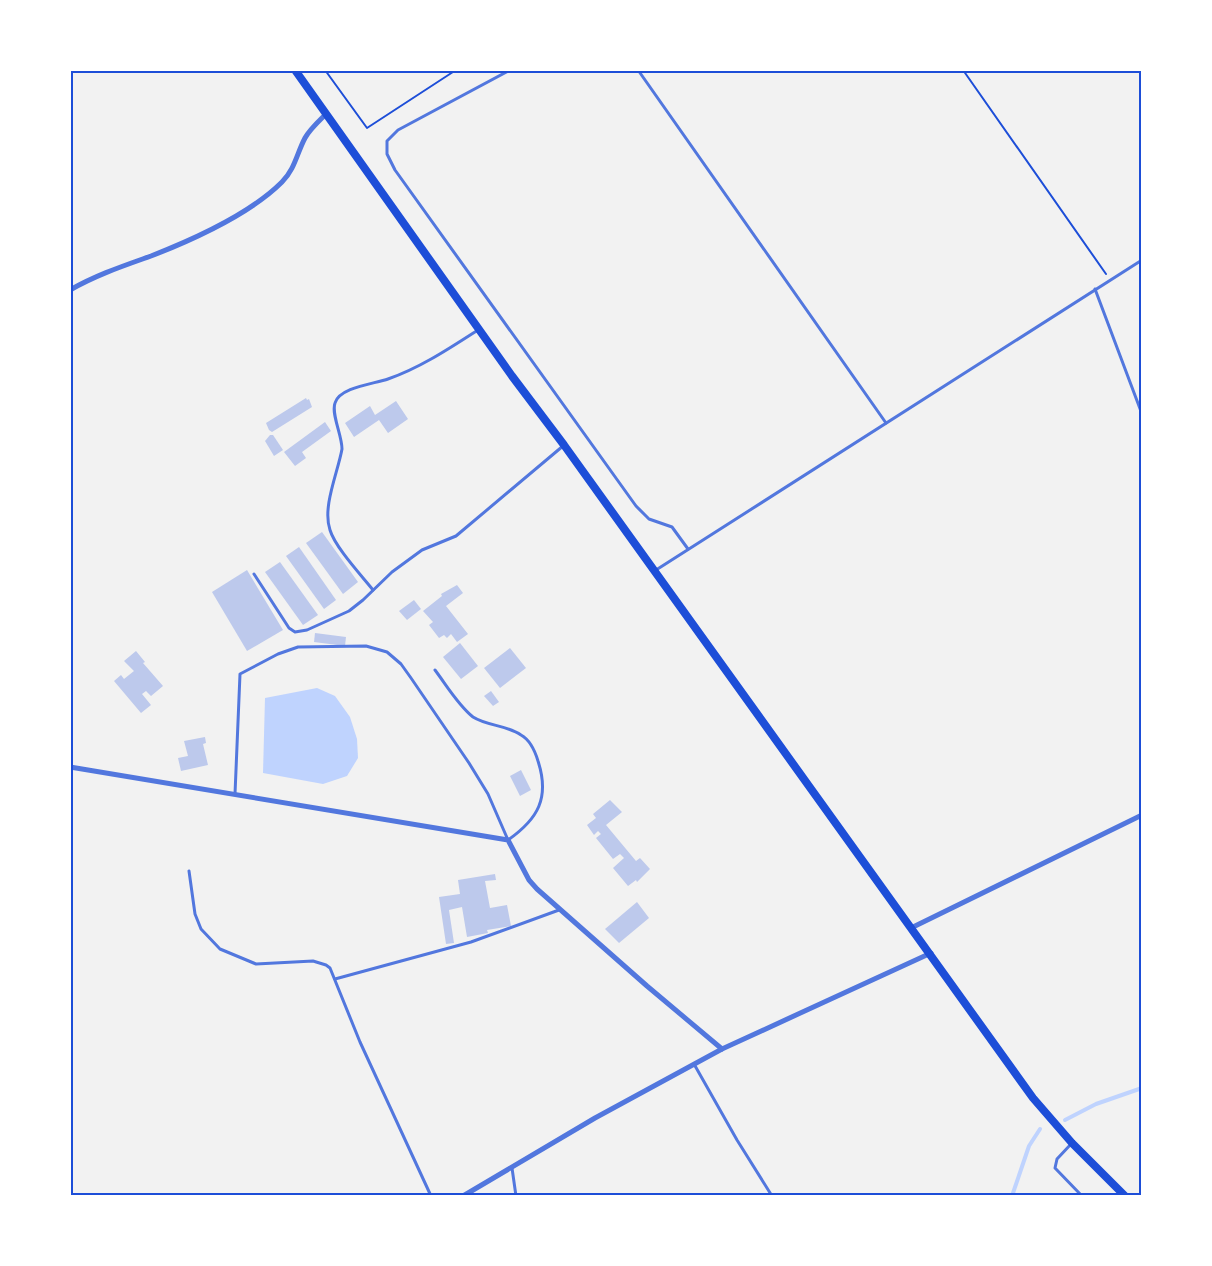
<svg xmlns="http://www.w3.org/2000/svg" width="1212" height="1266" font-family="Ubuntu,sans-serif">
<rect width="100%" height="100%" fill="#f2f2f2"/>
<polygon fill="#bfd3fe" points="317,688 335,696 350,717 357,739 358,758 347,776 323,784 263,773 265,698"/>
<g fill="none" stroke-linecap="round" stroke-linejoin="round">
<g stroke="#bfd3fe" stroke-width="4">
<polyline points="1065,1120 1096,1104 1142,1088"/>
<polyline points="1012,1196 1029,1146 1040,1129"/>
</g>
</g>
<g fill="#bdc9ec">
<polygon points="306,398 307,400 309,399 312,407 272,432 269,430 266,423"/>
<polygon points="396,401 408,419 388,433 379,420 354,437 345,423 370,406 375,415"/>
<polygon points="325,422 331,431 302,452 306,458 295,466 284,452"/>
<polygon points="270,435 273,435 283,450 274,456 265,441"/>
<polygon points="322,532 358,582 343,594 306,543"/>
<polygon points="299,547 336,600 324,609 286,556"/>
<polygon points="280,562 318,615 303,625 265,572"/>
<polygon points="247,570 283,630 247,651 212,592"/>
<polygon points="457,585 463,593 446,606 468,634 457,642 451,634 447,638 444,635 439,638 429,625 433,622 423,611 442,596 441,594"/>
<polygon points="414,600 421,609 407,620 399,611"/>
<polygon points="315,633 346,637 345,646 314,642"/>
<polygon points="460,643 478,666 461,679 443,657"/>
<polygon points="510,648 526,668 500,688 484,668"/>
<polygon points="136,651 145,662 143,663 163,686 151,696 146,691 142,694 151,705 141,713 114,681 121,675 124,679 134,671 124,661"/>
<polygon points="491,691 499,702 493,706 484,696"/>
<polygon points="205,737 206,743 203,744 208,765 181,771 178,758 188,756 184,741"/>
<polygon points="521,770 531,790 520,796 510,776"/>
<polygon points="610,800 622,812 606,825 636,861 640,858 650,869 637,882 636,880 628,886 613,868 624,858 620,854 613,859 596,838 601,834 598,831 594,835 587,825 596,818 593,814"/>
<polygon points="495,874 496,880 485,881 490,908 507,905 511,926 487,930 488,933 467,937 462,907 449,910 454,943 446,944 439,897 460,894 458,880"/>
<polygon points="637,902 649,918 619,943 605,929"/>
</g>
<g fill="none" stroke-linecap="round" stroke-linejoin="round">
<g stroke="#1d4ed8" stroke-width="2">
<polyline points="325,70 367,128 456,70"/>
<polyline points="963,70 1106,274"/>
</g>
<g stroke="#5277de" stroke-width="3">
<polyline points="510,70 398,130 387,141 387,154 395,170 636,506 649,519 672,527 688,549"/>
<polyline points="638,70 886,423"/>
<polyline points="1095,289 1142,414"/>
<polyline points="656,570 1142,260"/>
<polyline points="254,574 289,628 295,632 307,630 349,611 363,600 392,572 422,550 456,536 563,446"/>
<path d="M373,590C361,575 335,547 330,530C322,507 338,472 342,449C342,435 331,414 335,403C340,387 374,384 388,379C420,368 450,348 478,330"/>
<path d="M235,794L240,674L278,654L298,647L366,646L387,652L401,664L411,678L469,763L488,794L508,840C538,819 550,798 538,761C535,751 530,740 521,735C507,725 487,726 473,717C458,705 447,686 435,670"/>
<polyline points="189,871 195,914 201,929 220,949 256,964 313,961 326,965 330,968 360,1042 431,1196"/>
<polyline points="335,979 471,942 559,910"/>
<polyline points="694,1064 737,1140 772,1196"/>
<polyline points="1072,1143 1057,1159 1055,1168 1082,1196"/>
<polyline points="512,1168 516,1196"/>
</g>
<g stroke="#5277de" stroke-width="5">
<path d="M70,290C96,275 123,266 151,256C192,240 251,213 282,182C295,169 297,153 305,138C310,129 319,121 326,114"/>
<polyline points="70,767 508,840 529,880 537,889 647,986 722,1049"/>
<polyline points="911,928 1142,815"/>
<polyline points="463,1196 595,1118 722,1049 931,953"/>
</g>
<polyline stroke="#1d4ed8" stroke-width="8" points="295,70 512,376 564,445 1033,1098 1072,1143 1125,1196"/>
</g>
<rect width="1212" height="1266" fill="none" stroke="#ffffff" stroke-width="144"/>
<rect x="72" y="72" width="1068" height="1122" fill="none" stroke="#1d4ed8" stroke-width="2"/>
</svg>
